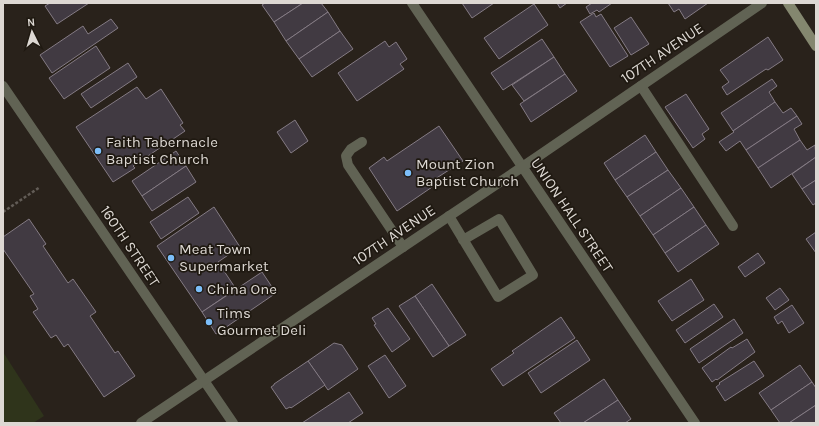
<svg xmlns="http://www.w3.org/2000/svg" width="819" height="426" font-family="Karla,sans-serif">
<rect width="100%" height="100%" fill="#29221b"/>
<polygon fill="#2f341b" points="3,352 44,416 33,423 3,423"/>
<g fill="#413a42" stroke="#847b84">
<polygon points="50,3 89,3 57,24 45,6"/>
<polygon points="265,3 303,3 274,22 262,5"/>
<polygon points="303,3 321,3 328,12 286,41 274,22"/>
<polygon points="462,3 494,3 472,18"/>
<polygon points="557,3 567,3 560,8"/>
<polygon points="592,3 612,3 599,12 597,10 590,14 586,7"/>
<polygon points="668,3 708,3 685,19 679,9 674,12"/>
<polygon points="534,4 548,25 499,59 484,38"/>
<polygon points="328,12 340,31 299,59 286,41"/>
<polygon points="594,13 596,17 601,14 628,56 610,67 580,22"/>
<polygon points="631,17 649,44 631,55 614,28"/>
<polygon points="111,19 118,28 52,73 40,55 83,26 88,34"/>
<polygon points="340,31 353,49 312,77 299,59"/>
<polygon points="768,37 783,60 768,70 766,69 727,95 722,87 729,82 720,70"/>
<polygon points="542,39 554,57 503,90 491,73"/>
<polygon points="385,41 389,47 396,42 407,59 400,64 404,69 357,101 338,73"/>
<polygon points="96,46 110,68 64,99 49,78"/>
<polygon points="554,57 565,74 524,101 512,85"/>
<polygon points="128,63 137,77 91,108 81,94"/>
<polygon points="565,74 577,91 531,122 520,104"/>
<polygon points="772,79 777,86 769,92 775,102 733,131 721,113"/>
<polygon points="137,87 146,99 161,89 183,123 180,125 185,131 133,166 135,168 113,182 76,127"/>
<polygon points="686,94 709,129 702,134 705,139 693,148 665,107"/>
<polygon points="775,102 783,113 791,108 797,116 746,150 740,141 726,151 719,142 734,132 733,131"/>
<polygon points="797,116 802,124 794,129 800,140 758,168 746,150"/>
<polygon points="295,120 308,141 291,153 277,132"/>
<polygon points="439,126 463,161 435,179 438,183 397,211 369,168 384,157 387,161"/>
<polygon points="645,135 656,152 615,180 604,163"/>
<polygon points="800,140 807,150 815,145 816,157 771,188 758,168"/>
<polygon points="176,151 186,166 142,196 132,181"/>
<polygon points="656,152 668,170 627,197 615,180"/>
<polygon points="816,157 816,180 802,189 792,174"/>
<polygon points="186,166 196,182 152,211 142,196"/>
<polygon points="668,170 681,188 640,216 627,197"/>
<polygon points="816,180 816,203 813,205 802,189"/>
<polygon points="681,188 694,207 653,235 640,216"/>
<polygon points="188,197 199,213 161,239 150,222"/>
<polygon points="214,207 240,247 218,262 236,289 202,312 157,246"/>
<polygon points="694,207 706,225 665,253 653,235"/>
<polygon points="29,219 46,244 43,246 68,283 73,279 96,312 90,316 115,353 118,351 135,376 104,397 68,344 64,347 56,335 51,338 33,312 38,309 30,296 34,294 3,249 3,237"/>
<polygon points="706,225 719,244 678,272 665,253"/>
<polygon points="816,232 816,253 806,239"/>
<polygon points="758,253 765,263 745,277 738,267"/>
<polygon points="262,272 276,293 216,334 202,312"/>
<polygon points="691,279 704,300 672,321 658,301"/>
<polygon points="432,284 466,335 449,346 415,296"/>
<polygon points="780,288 789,300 775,310 766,298"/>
<polygon points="415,296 449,346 433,357 399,306"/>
<polygon points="714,304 723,317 685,343 676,330"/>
<polygon points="792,305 804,323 789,333 782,321 778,324 774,317"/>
<polygon points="388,308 410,339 392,352 374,325 376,324 372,318"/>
<polygon points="561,317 575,338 503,386 491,369 514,353 512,351"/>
<polygon points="734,319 743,333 699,363 690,349"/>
<polygon points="747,339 755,352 717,380 716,379 712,382 702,368 731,347 732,348"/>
<polygon points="577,340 590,360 541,393 528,373"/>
<polygon points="334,343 342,345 358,369 328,390 308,361"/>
<polygon points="385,355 406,386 389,398 368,366"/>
<polygon points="308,361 325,385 291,408 290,407 286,409 271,387 274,385 274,384"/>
<polygon points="754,361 764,376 725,401 716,387 720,384 719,383"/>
<polygon points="800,365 812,382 771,410 759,393"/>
<polygon points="604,379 618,400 583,423 561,423 554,413"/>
<polygon points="812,382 816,388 816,405 789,423 780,423 771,410"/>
<polygon points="349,392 363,413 348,423 302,423"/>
<polygon points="618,400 631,419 625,423 583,423"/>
<polygon points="816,405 816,423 789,423"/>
</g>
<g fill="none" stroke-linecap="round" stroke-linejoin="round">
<polyline stroke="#625c56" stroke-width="2.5" stroke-dasharray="3 2" stroke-linecap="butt" points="3,212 40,187"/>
<g stroke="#616354" stroke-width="10">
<polyline points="641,86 733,226"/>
<polyline points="362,142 351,149 346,156 348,165 403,247"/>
<polyline points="449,216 498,297 533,275 499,219 463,240"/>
</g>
<g stroke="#616354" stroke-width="10">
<polyline points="412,3 695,423"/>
<polyline points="3,86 233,423"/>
<polyline points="141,423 540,155 762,3"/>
</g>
<polyline stroke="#84876f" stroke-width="10" points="788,3 816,46"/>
</g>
<g fill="#7cbef9" stroke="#1f1911" stroke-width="1.5">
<circle cx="98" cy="151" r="4"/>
<circle cx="408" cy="173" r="4"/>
<circle cx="171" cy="258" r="4"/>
<circle cx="199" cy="289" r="4"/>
<circle cx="209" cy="322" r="4"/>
</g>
<g text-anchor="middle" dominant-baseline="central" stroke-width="3.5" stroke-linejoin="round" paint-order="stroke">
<g font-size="15" fill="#ddd8d3" stroke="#1f1911">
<text transform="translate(662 53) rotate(-34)">107TH AVENUE</text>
<text transform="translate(572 215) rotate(56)">UNION HALL STREET</text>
<text transform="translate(394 235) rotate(-34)">107TH AVENUE</text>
<text transform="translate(130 246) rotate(56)">160TH STREET</text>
</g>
<g font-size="15" fill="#ddd8d3" stroke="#1f1911" text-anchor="start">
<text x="106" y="142">Faith Tabernacle<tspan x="106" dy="17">Baptist Church</tspan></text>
<text x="416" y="164">Mount Zion<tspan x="416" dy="17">Baptist Church</tspan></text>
<text x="179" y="249">Meat Town<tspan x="179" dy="17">Supermarket</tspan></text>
<text x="207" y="289">China One</text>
<text x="217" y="313">Tims<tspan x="217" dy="17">Gourmet Deli</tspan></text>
</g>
</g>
<rect width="819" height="426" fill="none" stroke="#ddd8d3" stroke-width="8"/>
<g transform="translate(32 32) rotate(355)" stroke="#1f1911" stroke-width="3" paint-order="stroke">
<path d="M0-3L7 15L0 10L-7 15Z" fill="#ddd8d3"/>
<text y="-6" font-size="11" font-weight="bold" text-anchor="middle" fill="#ddd8d3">N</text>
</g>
</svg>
